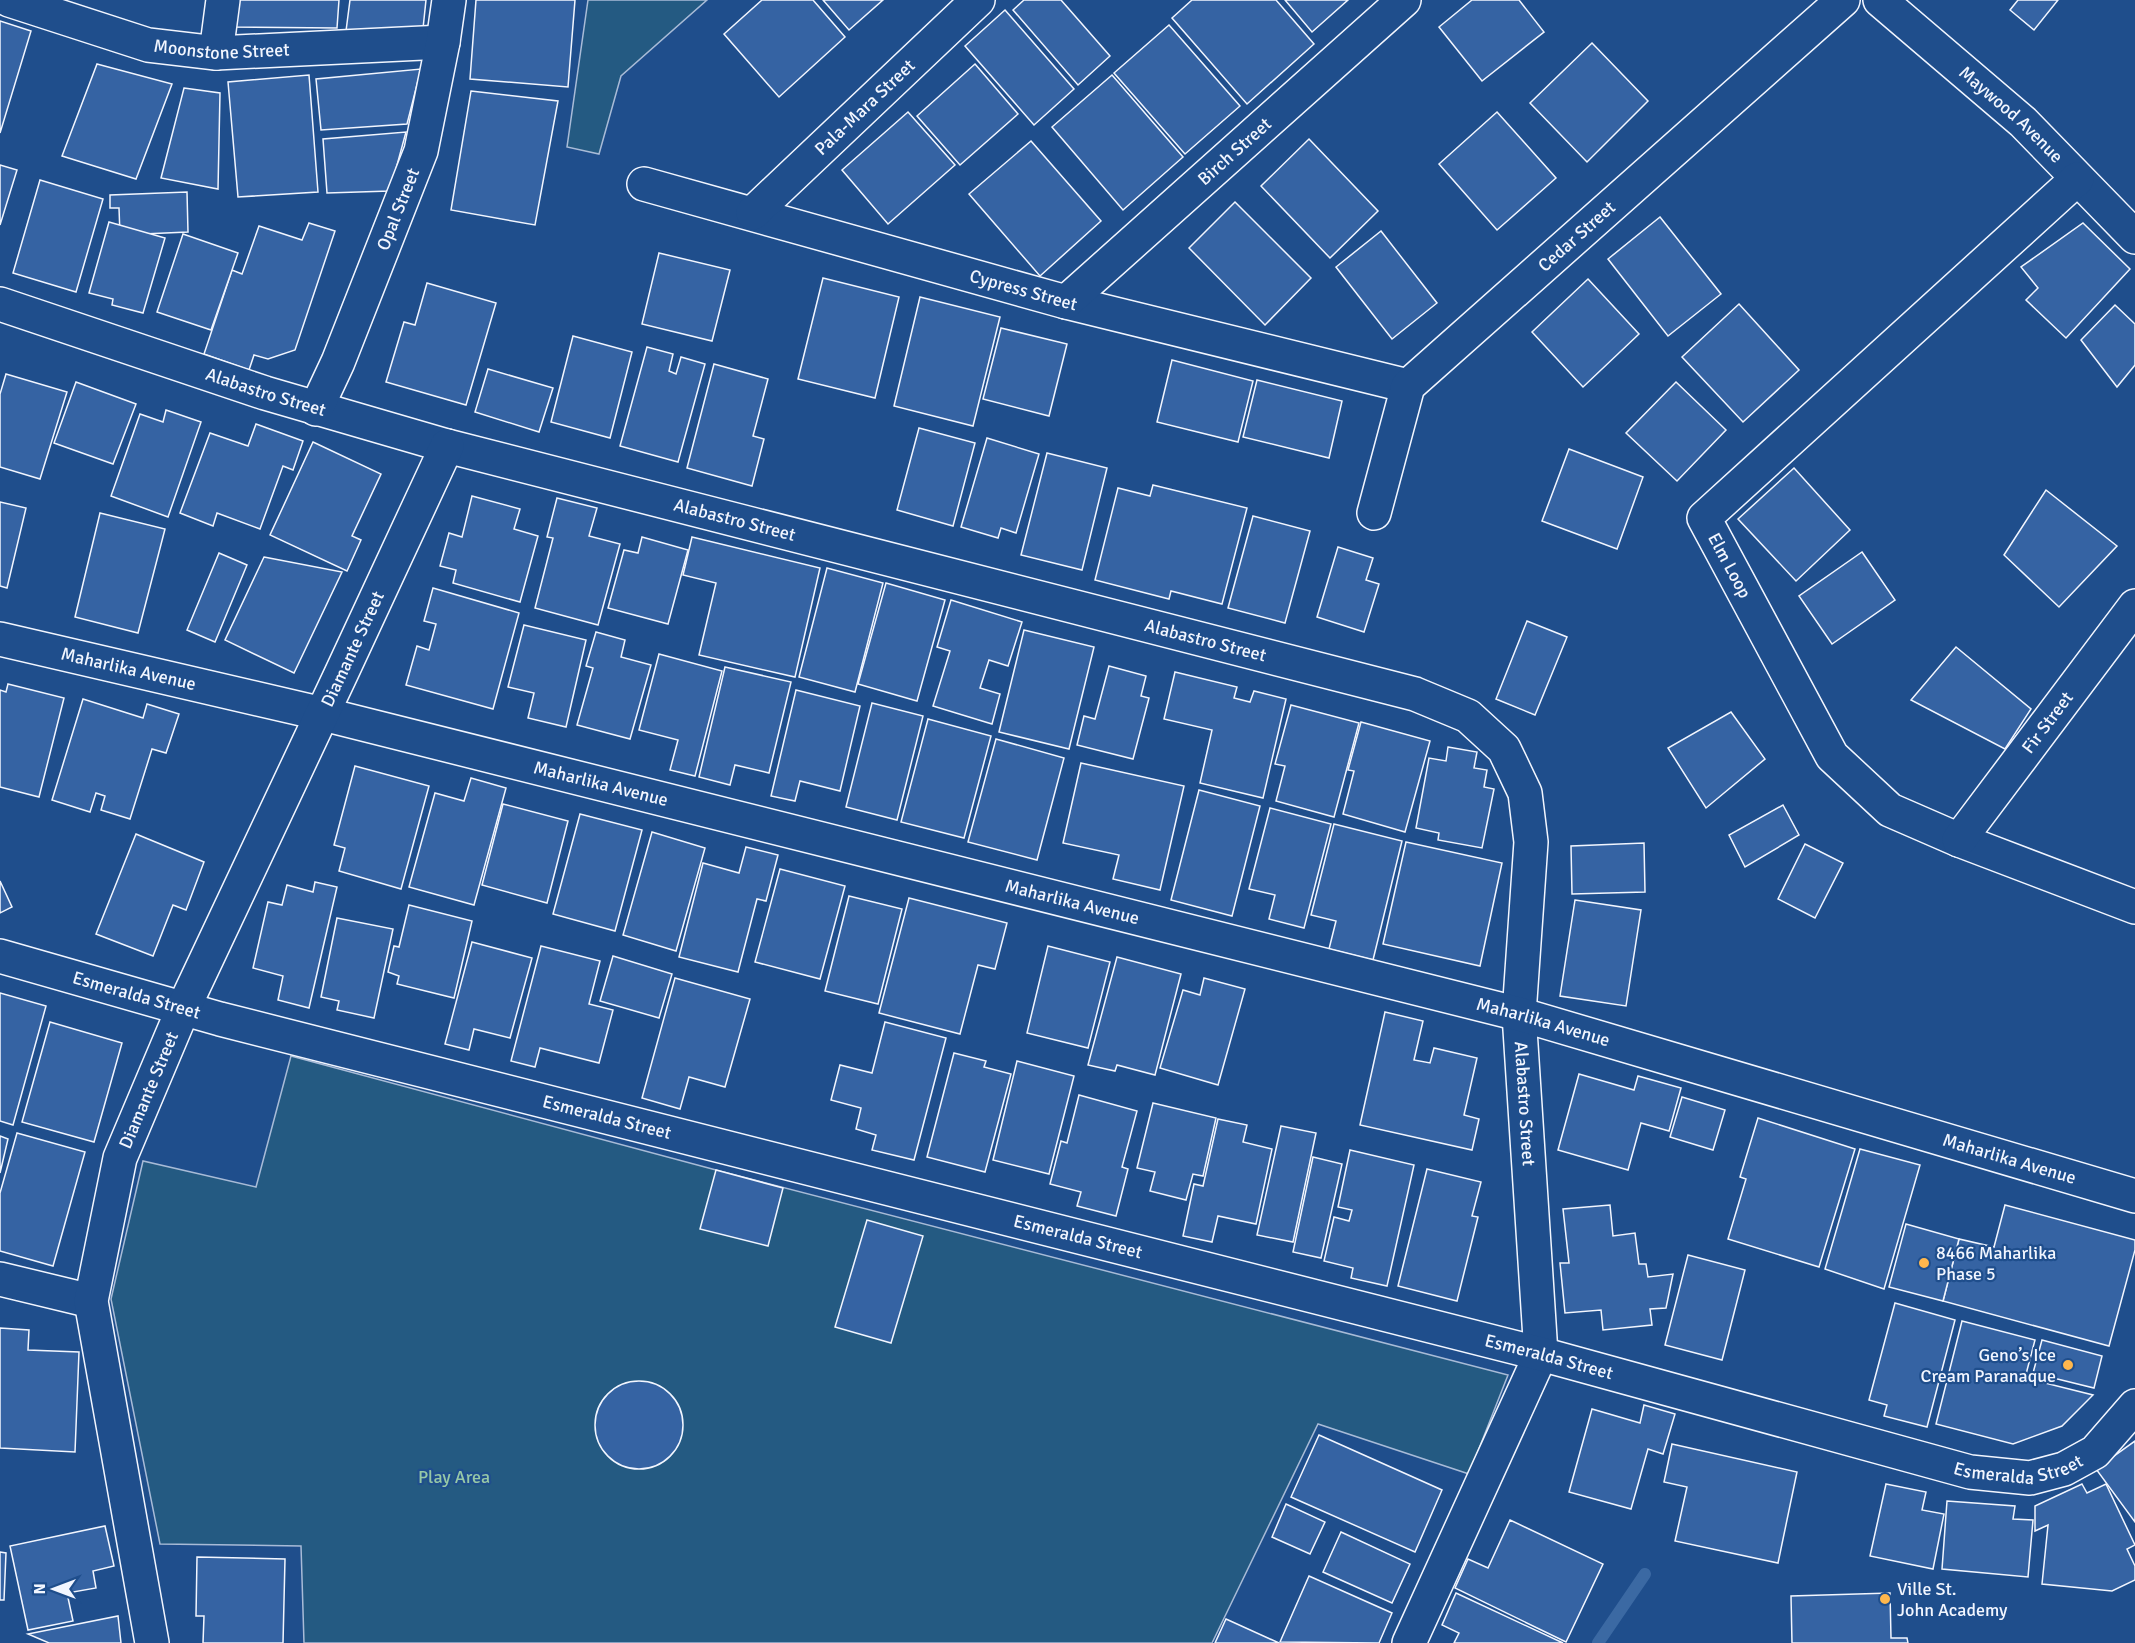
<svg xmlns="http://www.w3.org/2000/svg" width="2135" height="1643" font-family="Signika,sans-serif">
<rect width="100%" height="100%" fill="#1f4e8c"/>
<g fill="#245a82" stroke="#a8bbd7" stroke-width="1.5">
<polygon points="588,0 707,0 621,76 599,154 567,147"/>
<polygon points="291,1056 716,1170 1508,1375 1469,1474 1318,1424 1212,1643 304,1643 301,1546 160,1544 111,1299 143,1161 256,1187"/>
</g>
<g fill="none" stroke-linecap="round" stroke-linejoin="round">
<polyline stroke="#3b69a3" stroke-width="12" points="1598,1643 1645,1574"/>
</g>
<g fill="#3563a3" stroke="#f2f6ff" stroke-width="1.5">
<polygon points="237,0 339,0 337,28 233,27"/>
<polygon points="350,0 426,0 422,38 346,31"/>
<polygon points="476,0 575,0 568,87 470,79"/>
<polygon points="762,0 813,0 845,37 779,97 724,34"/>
<polygon points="823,0 883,0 849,30"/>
<polygon points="1024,0 1061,0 1110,56 1078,85 1013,10"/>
<polygon points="1192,0 1276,0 1314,44 1247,104 1172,18"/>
<polygon points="1285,0 1348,0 1312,32"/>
<polygon points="1472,0 1519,0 1544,32 1482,81 1439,27"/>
<polygon points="2018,0 2058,0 2034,30 2010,10"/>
<polygon points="1005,10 1074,89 1034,125 965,46"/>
<polygon points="0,21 31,31 0,133"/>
<polygon points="1169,25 1240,106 1185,154 1114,73"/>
<polygon points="1592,43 1648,101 1587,162 1530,103"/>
<polygon points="97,64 172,84 136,179 62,156"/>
<polygon points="975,64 1018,114 960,165 917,116"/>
<polygon points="421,69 407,124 321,130 316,79"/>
<polygon points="309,75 318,192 238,197 228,82"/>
<polygon points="1112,75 1183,157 1123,210 1052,127"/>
<polygon points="184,88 220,93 218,189 161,178"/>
<polygon points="471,91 558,101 535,225 451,210"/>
<polygon points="908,112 955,165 888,224 842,170"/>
<polygon points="1497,112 1556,178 1497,230 1439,164"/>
<polygon points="406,132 390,191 327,193 323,139"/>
<polygon points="1309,139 1378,211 1330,258 1261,186"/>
<polygon points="1031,141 1101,221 1040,276 969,194"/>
<polygon points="0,165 17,170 0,225"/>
<polygon points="40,180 103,199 76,292 13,273"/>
<polygon points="187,192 188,232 120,235 119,208 110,208 110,195"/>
<polygon points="1235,202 1311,278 1265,325 1189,248"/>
<polygon points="1660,217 1721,294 1668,336 1608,259"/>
<polygon points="109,222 165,238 143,313 112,305 113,299 89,293"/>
<polygon points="309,223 335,231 295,350 268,359 254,355 249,370 204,354 232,270 242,274 259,226 302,240"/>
<polygon points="2083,223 2130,269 2066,338 2026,300 2038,288 2021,267"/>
<polygon points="1381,231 1437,303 1392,339 1336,267"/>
<polygon points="183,234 238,253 211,330 157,312"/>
<polygon points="659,253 730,270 712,341 642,324"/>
<polygon points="823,278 899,297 875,398 798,379"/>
<polygon points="1588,279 1639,334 1583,387 1532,332"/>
<polygon points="427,283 496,303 466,405 386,382 404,322 415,325"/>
<polygon points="920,297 1000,317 973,426 894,406"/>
<polygon points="1739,304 1799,370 1743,422 1682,357"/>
<polygon points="2115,305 2135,324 2135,365 2117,387 2081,340"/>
<polygon points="1001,328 1067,344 1049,416 983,399"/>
<polygon points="573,336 632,352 610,438 551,422"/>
<polygon points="647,347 673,354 669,371 676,374 681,357 705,364 678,462 620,446"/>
<polygon points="1172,360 1253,381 1238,442 1157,422"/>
<polygon points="714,364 768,379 753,436 764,439 752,486 687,468"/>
<polygon points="488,369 553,388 539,432 475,412"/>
<polygon points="6,374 67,392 40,479 0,467 0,394"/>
<polygon points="1257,380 1342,401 1329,458 1243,437"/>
<polygon points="76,382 136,404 113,464 54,443"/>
<polygon points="1676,382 1726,430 1677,481 1626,433"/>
<polygon points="166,410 201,422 168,517 111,496 140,414 163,422"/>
<polygon points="256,424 303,441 293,470 283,466 260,529 217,513 213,526 180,513 210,433 248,446"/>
<polygon points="919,428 975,443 953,526 897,510"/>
<polygon points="987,438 1039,454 1016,533 1001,528 998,538 961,527"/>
<polygon points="313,442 381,474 352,536 361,540 347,571 270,535"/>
<polygon points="1569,449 1643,477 1617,549 1542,521"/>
<polygon points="1047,453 1107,468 1082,570 1021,555"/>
<polygon points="1794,468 1850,530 1796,581 1738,519"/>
<polygon points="1153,485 1247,508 1222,604 1171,591 1169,599 1095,580 1118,488 1150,496"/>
<polygon points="2046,490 2117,546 2059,607 2004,555"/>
<polygon points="472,496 520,509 514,529 538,536 520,602 453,583 456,570 440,566 449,533 462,537"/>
<polygon points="557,498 597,508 589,536 620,544 598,625 535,608 553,538 547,537"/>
<polygon points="0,502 26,508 7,588 0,586"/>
<polygon points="100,513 165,529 138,633 75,617"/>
<polygon points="1253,516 1310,531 1285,623 1228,608"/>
<polygon points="642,537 688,550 668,624 608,608 624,550 638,553"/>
<polygon points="692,537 820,568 795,677 699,655 716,583 683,575"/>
<polygon points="1338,547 1373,558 1366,580 1379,584 1364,632 1317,617"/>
<polygon points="1862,552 1895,600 1832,644 1799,596"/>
<polygon points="219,553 247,565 215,642 187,630"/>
<polygon points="264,557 342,572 294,673 225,640"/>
<polygon points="827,568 883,583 855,692 799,677"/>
<polygon points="886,583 945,600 917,701 858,684"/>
<polygon points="433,588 519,613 493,709 406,685 417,646 429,650 436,624 424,621"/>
<polygon points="951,600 1022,622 1008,666 989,660 980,688 1000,694 992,724 933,706 950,651 937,647"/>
<polygon points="1527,621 1567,637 1535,715 1496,699"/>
<polygon points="524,625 586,640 566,727 528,718 534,693 508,687"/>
<polygon points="1024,630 1094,647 1069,749 999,732"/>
<polygon points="596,632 625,640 621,657 651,665 630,739 577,725 593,668 586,666"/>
<polygon points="1956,647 2031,709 2005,749 1911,700"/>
<polygon points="659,654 722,671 695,776 670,770 678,740 639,730"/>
<polygon points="1109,666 1146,676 1141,696 1149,698 1133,759 1077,745 1084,716 1095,719"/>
<polygon points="725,667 791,682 769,773 735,765 730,785 699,777"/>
<polygon points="1175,672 1237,687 1234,698 1250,702 1254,691 1286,699 1263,798 1200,783 1212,730 1164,719"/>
<polygon points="8,684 64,698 39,797 0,787 0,690 6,692"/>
<polygon points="796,690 860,706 840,791 800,781 795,801 771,796"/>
<polygon points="83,699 143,718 147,704 179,714 166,753 152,749 130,819 101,810 105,796 96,793 90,812 52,800"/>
<polygon points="872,703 923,716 897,820 846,807"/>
<polygon points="1291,705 1359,723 1334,817 1276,801 1285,766 1275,764"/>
<polygon points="1731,712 1765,759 1706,808 1668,748"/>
<polygon points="928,719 991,736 964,838 901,822"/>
<polygon points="1361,722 1430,741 1405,832 1343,814 1354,771 1348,770"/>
<polygon points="996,739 1064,758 1037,860 968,842"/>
<polygon points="1448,747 1477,752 1474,768 1487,770 1484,787 1494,789 1482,848 1438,840 1439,833 1416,828 1429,758 1446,761"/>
<polygon points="1081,763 1184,786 1160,890 1113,879 1119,855 1063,843"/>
<polygon points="355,766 429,786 401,889 339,871 345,848 334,845"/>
<polygon points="471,778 506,788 474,905 409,887 435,793 464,801"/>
<polygon points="1199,790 1260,806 1232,916 1171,900"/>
<polygon points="503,804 568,821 547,903 482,885"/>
<polygon points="1783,805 1799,835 1745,867 1729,835"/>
<polygon points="1270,808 1331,824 1304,928 1269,919 1275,895 1249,889"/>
<polygon points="580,814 642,830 615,931 553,914"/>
<polygon points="1334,824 1402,841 1373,960 1329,949 1336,921 1311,915"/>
<polygon points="652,832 705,848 676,951 623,935"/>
<polygon points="136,834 204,862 186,910 173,905 153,956 96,934"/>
<polygon points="1406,842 1502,863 1480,966 1383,944"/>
<polygon points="1644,843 1645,892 1572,894 1571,846"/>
<polygon points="1805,844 1843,863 1815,918 1778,899"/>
<polygon points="746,847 778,855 766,901 757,899 738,972 679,957 703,863 739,873"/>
<polygon points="780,869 845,886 820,979 755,962"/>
<polygon points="0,881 12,907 0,913"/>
<polygon points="315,882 337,887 309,1008 278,1000 283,976 253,968 268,902 282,905 287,885 313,892"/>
<polygon points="849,896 902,909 878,1004 825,991"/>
<polygon points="909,898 1007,923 995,969 978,965 960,1034 879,1013"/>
<polygon points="1575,900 1641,910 1626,1006 1560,996"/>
<polygon points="409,905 472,921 454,998 397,984 399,976 388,972 394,946 399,947"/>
<polygon points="337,918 393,929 374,1018 337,1010 339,1001 321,997"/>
<polygon points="472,942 532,958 510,1038 474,1029 469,1050 445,1044"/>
<polygon points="541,946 600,961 589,1004 613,1010 599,1063 540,1048 535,1067 511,1061"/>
<polygon points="1048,946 1110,962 1088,1048 1027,1033"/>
<polygon points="613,956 672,974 659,1018 600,1001"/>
<polygon points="1117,957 1181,974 1155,1075 1117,1065 1115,1071 1088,1065"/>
<polygon points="675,978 750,999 725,1087 689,1077 680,1109 642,1098"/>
<polygon points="1204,978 1245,989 1218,1085 1160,1068 1183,990 1200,995"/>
<polygon points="0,993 46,1006 13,1125 0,1121"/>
<polygon points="1385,1012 1423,1021 1414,1060 1430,1063 1434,1048 1477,1058 1464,1115 1479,1119 1472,1150 1360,1125"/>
<polygon points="50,1022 122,1043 94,1142 22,1122"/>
<polygon points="885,1022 946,1038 914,1160 872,1150 876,1135 856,1129 861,1108 831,1100 840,1065 872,1073"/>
<polygon points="954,1053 986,1061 984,1067 1011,1074 985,1172 927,1157"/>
<polygon points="1017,1061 1074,1076 1049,1174 993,1160"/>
<polygon points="1579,1074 1634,1090 1638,1076 1681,1088 1669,1131 1641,1123 1628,1170 1558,1150"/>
<polygon points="1079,1095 1137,1111 1122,1167 1128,1169 1116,1216 1077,1206 1081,1192 1050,1184 1061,1141 1067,1143"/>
<polygon points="1682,1097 1725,1110 1713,1150 1670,1137"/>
<polygon points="1153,1103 1216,1118 1203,1176 1193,1174 1186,1200 1150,1191 1155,1172 1137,1168"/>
<polygon points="1758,1118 1855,1149 1819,1267 1728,1239 1746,1179 1740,1177"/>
<polygon points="1218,1119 1247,1125 1243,1142 1272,1149 1256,1224 1218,1216 1212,1242 1183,1236 1194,1184 1203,1186"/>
<polygon points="1281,1126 1316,1133 1293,1242 1257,1235"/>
<polygon points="17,1133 85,1152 53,1266 0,1251 0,1193"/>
<polygon points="0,1136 8,1139 0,1173"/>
<polygon points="1860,1149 1920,1165 1884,1289 1825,1269"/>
<polygon points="1350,1150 1414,1165 1387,1286 1351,1278 1353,1268 1324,1261 1334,1217 1349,1221 1352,1210 1338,1207"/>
<polygon points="1313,1157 1342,1164 1321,1258 1293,1252"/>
<polygon points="1427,1169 1481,1182 1472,1216 1478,1217 1457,1301 1398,1286"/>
<polygon points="716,1170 783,1188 768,1246 700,1229"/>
<polygon points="1610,1205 1613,1236 1635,1233 1639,1264 1646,1264 1648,1277 1673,1274 1666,1308 1650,1309 1652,1325 1603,1330 1601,1310 1565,1313 1560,1263 1569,1263 1563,1209"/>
<polygon points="2005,1205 2135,1240 2135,1250 2109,1346 1943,1301 1959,1239 1994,1247"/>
<polygon points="867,1220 923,1236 891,1343 835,1327"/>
<polygon points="1906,1224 1959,1239 1943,1301 1889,1287"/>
<polygon points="1688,1255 1745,1270 1722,1360 1665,1345"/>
<polygon points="1895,1303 1955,1320 1927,1427 1884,1416 1887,1405 1869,1400"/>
<polygon points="1962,1321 2035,1340 2025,1378 2093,1395 2062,1426 2013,1444 1936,1424"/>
<polygon points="0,1328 29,1330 28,1350 79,1352 75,1452 0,1448"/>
<polygon points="2042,1340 2102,1356 2094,1388 2033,1373"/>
<circle cx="639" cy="1425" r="44"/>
<polygon points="1644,1405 1675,1414 1663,1454 1648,1449 1631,1509 1569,1492 1592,1409 1640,1423"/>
<polygon points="1319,1435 1442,1490 1415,1552 1291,1497"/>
<polygon points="2135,1441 2135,1522 2096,1469"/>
<polygon points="1672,1444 1797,1472 1778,1563 1675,1541 1687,1487 1664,1482"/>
<polygon points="1886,1484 1926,1492 1922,1510 1944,1514 1933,1569 1870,1556"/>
<polygon points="2082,1484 2087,1493 2106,1484 2135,1545 2127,1549 2135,1566 2135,1580 2112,1591 2042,1584 2048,1525 2035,1531 2035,1506"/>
<polygon points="1947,1501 2015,1506 2013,1519 2033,1520 2028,1577 1942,1569"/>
<polygon points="1286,1504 1325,1522 1310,1554 1272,1537"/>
<polygon points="1510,1520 1603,1564 1566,1642 1455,1588 1468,1559 1488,1568"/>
<polygon points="105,1526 114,1566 93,1571 96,1588 67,1593 73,1621 28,1630 10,1546"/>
<polygon points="1341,1532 1410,1564 1392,1603 1323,1572"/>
<polygon points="0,1552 6,1553 4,1600 0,1600"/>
<polygon points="197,1557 285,1559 283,1643 203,1643 204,1616 196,1616"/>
<polygon points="1309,1576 1392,1613 1379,1643 1280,1642"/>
<polygon points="1456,1593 1563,1643 1454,1643 1459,1633 1442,1625"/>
<polygon points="1890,1593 1891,1638 1907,1638 1908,1643 1792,1643 1791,1596"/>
<polygon points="118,1616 121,1643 49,1643 28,1634"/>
<polygon points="1226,1619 1279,1643 1215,1643"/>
</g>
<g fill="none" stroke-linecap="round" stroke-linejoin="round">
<defs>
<g id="minor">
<path id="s1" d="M9,0L148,45L216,53L443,42"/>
<path id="s2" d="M1880,0L2023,122L2135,237"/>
<polyline points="216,53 223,0"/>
<path id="s3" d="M2077,179L1704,518L1832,756L1890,810L1959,840L2135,907"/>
<path id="s4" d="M644,184L1066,302L1408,386"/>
<path id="s5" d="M753,213L978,0"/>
<path id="s6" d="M1066,302L1404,0"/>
<path id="s7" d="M0,304L265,393L447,446L1415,694L1468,716L1504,749L1525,793L1531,842L1519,1014L1541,1354L1409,1643"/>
<path id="s8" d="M316,409L338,362L421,151L443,42L449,0"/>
<path id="s9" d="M1374,513L1408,386L1843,0"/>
<path id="s10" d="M0,639L323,714L1519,1014L2135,1196"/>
<path id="s11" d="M1959,840L2135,606"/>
<path id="s12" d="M0,956L220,1019L1541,1354L1970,1472L2030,1478L2064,1469L2095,1452L2135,1406"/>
<polyline points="0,1279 91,1301"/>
<path id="s13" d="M152,1643L91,1301L120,1158L183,1009L341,674L447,446"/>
</g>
</defs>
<use href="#minor" stroke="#f2f6ff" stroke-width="36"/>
<use href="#minor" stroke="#1f4e8c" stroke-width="33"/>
</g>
<g fill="#ffb74d" stroke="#1f4e8c" stroke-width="2">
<circle cx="1924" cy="1263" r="6"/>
<circle cx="2068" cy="1365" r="6"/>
<circle cx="1885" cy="1599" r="6"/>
</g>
<g text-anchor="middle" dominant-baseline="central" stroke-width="4.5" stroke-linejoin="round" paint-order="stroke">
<g font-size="18" fill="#f2f6ff" stroke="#1f4e8c">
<text stroke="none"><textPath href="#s1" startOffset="220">Moonstone Street</textPath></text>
<text stroke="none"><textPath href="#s5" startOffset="154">Pala-Mara Street</textPath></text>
<text stroke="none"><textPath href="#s2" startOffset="174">Maywood Avenue</textPath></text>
<text stroke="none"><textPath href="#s6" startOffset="226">Birch Street</textPath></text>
<text stroke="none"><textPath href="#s8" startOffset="216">Opal Street</textPath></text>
<text stroke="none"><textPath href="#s9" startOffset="357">Cedar Street</textPath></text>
<text stroke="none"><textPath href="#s4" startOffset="394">Cypress Street</textPath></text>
<text stroke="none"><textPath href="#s7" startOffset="280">Alabastro Street</textPath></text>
<text stroke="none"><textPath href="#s7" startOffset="766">Alabastro Street</textPath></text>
<text stroke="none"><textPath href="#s3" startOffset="558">Elm Loop</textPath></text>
<text stroke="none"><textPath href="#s7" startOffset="1252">Alabastro Street</textPath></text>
<text stroke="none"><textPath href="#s13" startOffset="1053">Diamante Street</textPath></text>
<text stroke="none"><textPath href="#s10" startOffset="132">Maharlika Avenue</textPath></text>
<text stroke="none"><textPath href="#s11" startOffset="147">Fir Street</textPath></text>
<text stroke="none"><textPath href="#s10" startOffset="618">Maharlika Avenue</textPath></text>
<text stroke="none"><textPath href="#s10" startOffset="1104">Maharlika Avenue</textPath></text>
<text stroke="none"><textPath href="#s12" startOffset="142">Esmeralda Street</textPath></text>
<text stroke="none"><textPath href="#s10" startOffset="1590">Maharlika Avenue</textPath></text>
<text stroke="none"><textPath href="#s13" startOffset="567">Diamante Street</textPath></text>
<text stroke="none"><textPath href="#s7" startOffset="1935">Alabastro Street</textPath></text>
<text stroke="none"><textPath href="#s12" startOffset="628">Esmeralda Street</textPath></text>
<text stroke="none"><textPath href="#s10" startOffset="2076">Maharlika Avenue</textPath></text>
<text stroke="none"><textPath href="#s12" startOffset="1114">Esmeralda Street</textPath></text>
<text stroke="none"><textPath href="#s12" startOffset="1600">Esmeralda Street</textPath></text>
<text stroke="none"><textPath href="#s12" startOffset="2086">Esmeralda Street</textPath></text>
</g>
<g font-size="18" fill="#f2f6ff" stroke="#1f4e8c" text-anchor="start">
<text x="1936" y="1253">8466 Maharlika<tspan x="1936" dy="21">Phase 5</tspan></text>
<text x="2056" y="1355" text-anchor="end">Geno’s Ice<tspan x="2056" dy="21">Cream Paranaque</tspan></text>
<text x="1897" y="1589">Ville St.<tspan x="1897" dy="21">John Academy</tspan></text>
</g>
<g font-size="18" fill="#97c8a6" stroke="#1f4e8c">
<text x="454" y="1477">Play Area</text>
</g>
</g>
<g transform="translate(54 1589) rotate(270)" stroke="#1f4e8c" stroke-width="4.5" paint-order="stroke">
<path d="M0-4.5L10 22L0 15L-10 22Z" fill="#f2f6ff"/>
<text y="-9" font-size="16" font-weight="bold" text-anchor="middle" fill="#f2f6ff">N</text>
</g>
</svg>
